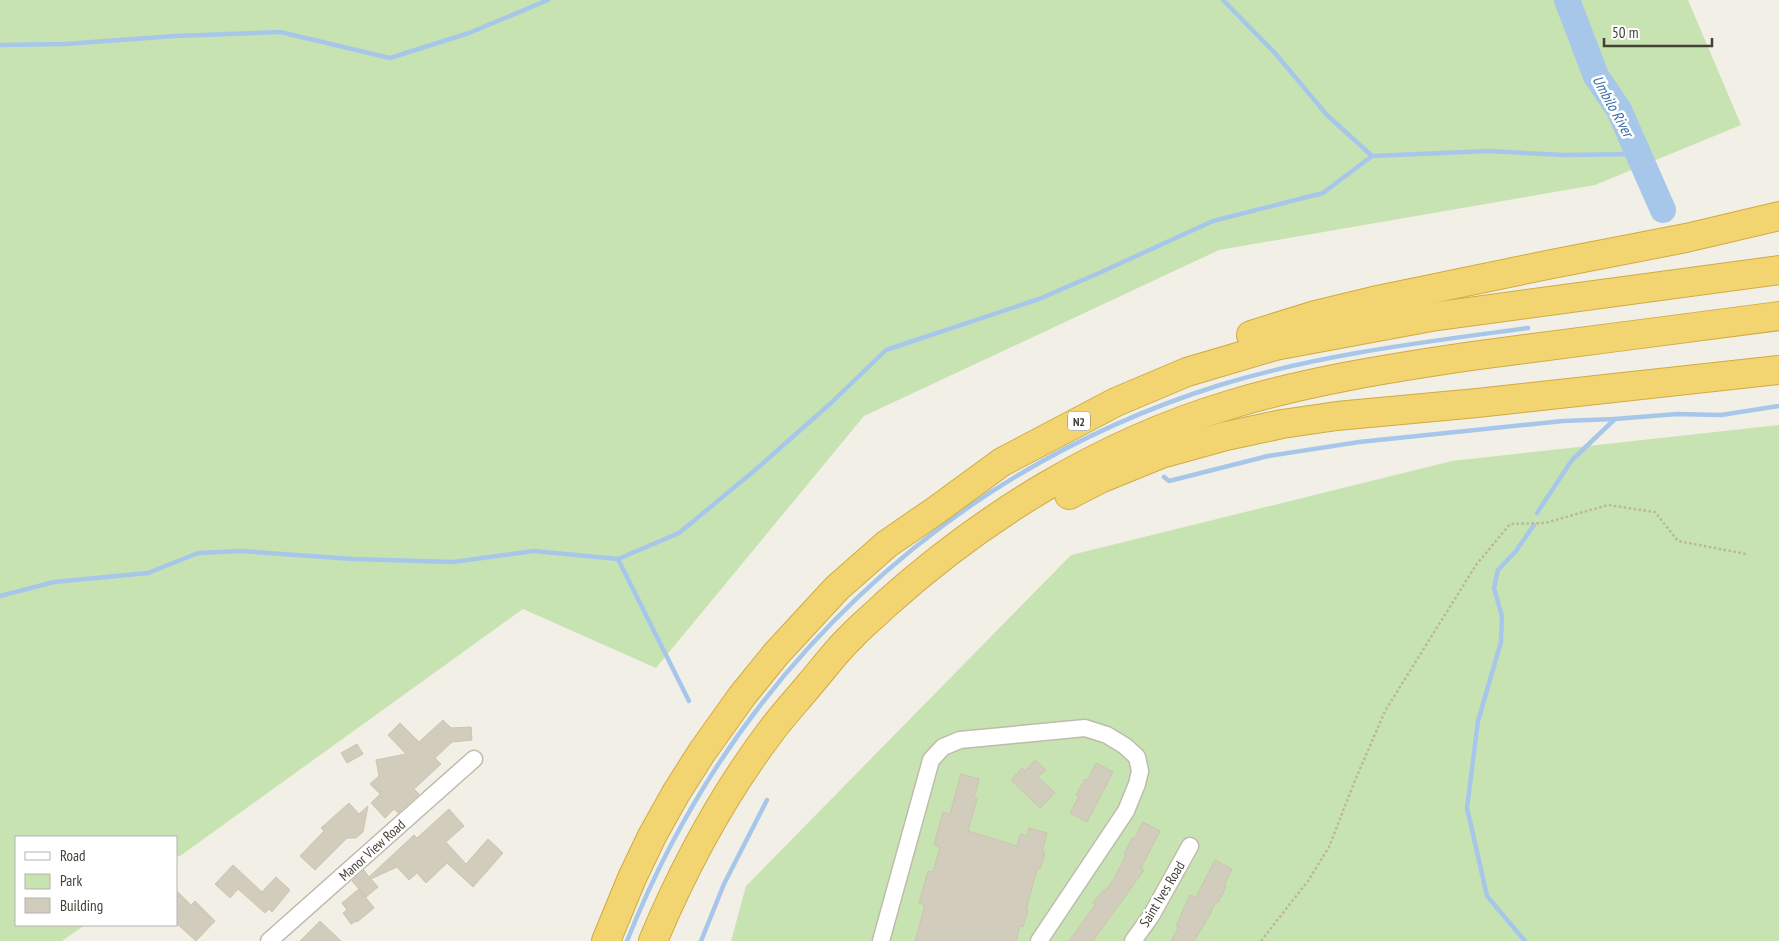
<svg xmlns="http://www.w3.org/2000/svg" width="1779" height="941" font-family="'PT Sans Narrow',sans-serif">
<rect width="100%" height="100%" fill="#f2efe6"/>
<g fill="#c8e3b2">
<polygon points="0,0 1688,0 1741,125 1595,185 1219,250 864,416 656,668 523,609 180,856 176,857 176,837 16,837 16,925 85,925 62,941 0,941"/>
<polygon points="1779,425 1779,941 731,941 746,886 1071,555 1452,461"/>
</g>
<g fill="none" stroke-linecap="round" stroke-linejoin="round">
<g stroke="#a7c7ea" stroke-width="4.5">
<polyline points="1223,0 1274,52 1327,115 1372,156"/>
<polyline points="0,45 65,44 175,36 280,32 390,58 469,33 548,0"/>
<polyline points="1164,477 1169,481 1268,456 1359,442 1563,421 1615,419"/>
<polyline points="1537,513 1572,460 1615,419 1677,414 1721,415 1779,406"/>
<polyline points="618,559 689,701"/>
<polyline points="0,596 54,582 148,573 198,553 241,551 353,559 453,562 534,551 618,559 679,533 754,471 831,403 886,350 1039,299 1099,273 1213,221 1323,193 1372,156 1488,151 1564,155 1639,154"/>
<path d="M627,941C733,674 945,471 1220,385C1321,354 1425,342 1528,328"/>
<polyline points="701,941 724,884 767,800"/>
<polyline points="1525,941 1487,896 1467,808 1478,721 1501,642 1502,616 1494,588 1498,570 1516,551 1534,525"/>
</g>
<polyline stroke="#a7c7ea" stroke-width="26" points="1567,0 1596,76 1619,110 1663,210"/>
</g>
<g fill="#d2ccbc" stroke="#ccc4b0">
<polygon points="443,720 451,728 471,727 472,740 452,742 435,758 441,764 414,789 419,794 398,813 394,809 385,818 371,803 380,794 370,784 379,776 376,760 406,754 388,735 400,723 419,742"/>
<polygon points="357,744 363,754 347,763 341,753"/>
<polygon points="1035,760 1046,770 1038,777 1055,793 1040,808 1011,780 1022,768 1025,771"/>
<polygon points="1096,763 1113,772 1087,822 1070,813 1079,796 1076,795 1085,779 1087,781"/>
<polygon points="961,774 979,779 974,798 977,799 968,831 1017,846 1020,834 1027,836 1029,828 1047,833 1042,852 1045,852 1040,869 1037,869 1026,910 1028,910 1023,927 1020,926 1016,941 915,941 925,905 919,903 928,871 933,872 940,847 934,845 943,812 950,814"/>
<polygon points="349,803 359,814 368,806 363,832 356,838 347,838 315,870 300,856 324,831 321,828"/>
<polygon points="449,809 464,826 446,842 466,864 488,839 503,853 473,887 447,863 426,883 417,873 409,880 397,867 371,879 378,887 366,897 352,881 364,870 369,877 414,835 417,838"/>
<polygon points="1143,822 1160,831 1141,868 1144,870 1093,941 1069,941 1095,905 1093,903 1103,890 1105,891 1114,879 1126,855 1124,854 1132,838 1134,839"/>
<polygon points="1215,860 1232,869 1224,886 1226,887 1218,903 1216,902 1207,920 1194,941 1171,941 1179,927 1176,926 1190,895 1196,897"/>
<polygon points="233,865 262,892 276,877 290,890 272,912 269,909 265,913 238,889 230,898 215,884"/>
<polygon points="359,889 374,908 357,922 356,921 351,924 343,913 347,910 342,903"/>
<polygon points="176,890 191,905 195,901 215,921 196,941 176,923"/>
<polygon points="320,921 341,941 300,941"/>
</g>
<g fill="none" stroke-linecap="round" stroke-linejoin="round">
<defs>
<g id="minor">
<polyline points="269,941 474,759"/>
<polyline points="881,941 931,760 943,747 960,740 1085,728 1107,735 1125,746 1137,757 1140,771 1137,784 1126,811 1039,941"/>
<polyline points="1133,941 1151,916 1190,846"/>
</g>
<g id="motorway">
<polyline points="1251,335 1315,315 1373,301 1552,264 1686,238 1779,216"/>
<polyline points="1069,495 1102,478 1161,454 1226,436 1282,424 1337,416 1477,403 1779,370"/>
<polyline points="606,941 632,878 652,836 676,793 702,752 742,696 776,654 837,588 887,544 935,511 1002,462 1116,402 1187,372 1275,346 1431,317 1779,270"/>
<path d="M653,941C684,867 722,796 771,731C783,715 797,700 810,684C824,668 836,651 851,637C862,625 875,615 886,604C984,516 1102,443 1229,405C1308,381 1390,368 1472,356C1574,342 1677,330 1779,316"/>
</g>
</defs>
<use href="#minor" stroke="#bfbbac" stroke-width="19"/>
<use href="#motorway" stroke="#d0ab41" stroke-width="30"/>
<polyline stroke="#bdb59c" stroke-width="2.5" stroke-dasharray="2.5 2.5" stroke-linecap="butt" points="1261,941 1308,881 1329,847 1354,783 1385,711 1476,565 1510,524 1545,523 1608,505 1655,512 1678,541 1746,554"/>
<use href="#minor" stroke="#fff" stroke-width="16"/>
<use href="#motorway" stroke="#f2d571" stroke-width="28"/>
</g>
<g text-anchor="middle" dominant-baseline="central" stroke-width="5" stroke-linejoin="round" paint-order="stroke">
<rect fill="#fff" stroke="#7c7972" stroke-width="1" x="1068" y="411.5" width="22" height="19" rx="4"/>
<g font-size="12" font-weight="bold" fill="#444036">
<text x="1079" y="421">N2</text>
</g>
<g font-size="14" fill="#444036" stroke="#fff">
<text transform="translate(372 850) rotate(-42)">Manor View Road</text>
<text transform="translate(1162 894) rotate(-59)">Saint Ives Road</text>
</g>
<g font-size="15" font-style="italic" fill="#386ca7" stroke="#fff">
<text transform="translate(1613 106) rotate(61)">Umbilo River</text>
</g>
</g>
<rect x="15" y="836" width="162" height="90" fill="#ffffff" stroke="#b4b3af"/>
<rect x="25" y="852" width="25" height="8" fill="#ffffff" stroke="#b4b3af"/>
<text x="60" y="861" font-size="15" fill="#444036">Road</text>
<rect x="25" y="874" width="25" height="15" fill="#c8e3b2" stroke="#b4b3af"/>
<text x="60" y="886" font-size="15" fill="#444036">Park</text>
<rect x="25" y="898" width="25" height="15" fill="#d2ccbc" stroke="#b4b3af"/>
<text x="60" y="911" font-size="15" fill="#444036">Building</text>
<path d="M1604 38v8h108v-8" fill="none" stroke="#444036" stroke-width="2.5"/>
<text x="1612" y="38" font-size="15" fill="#444036" stroke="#ffffff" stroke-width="4" paint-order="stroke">50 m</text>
</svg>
